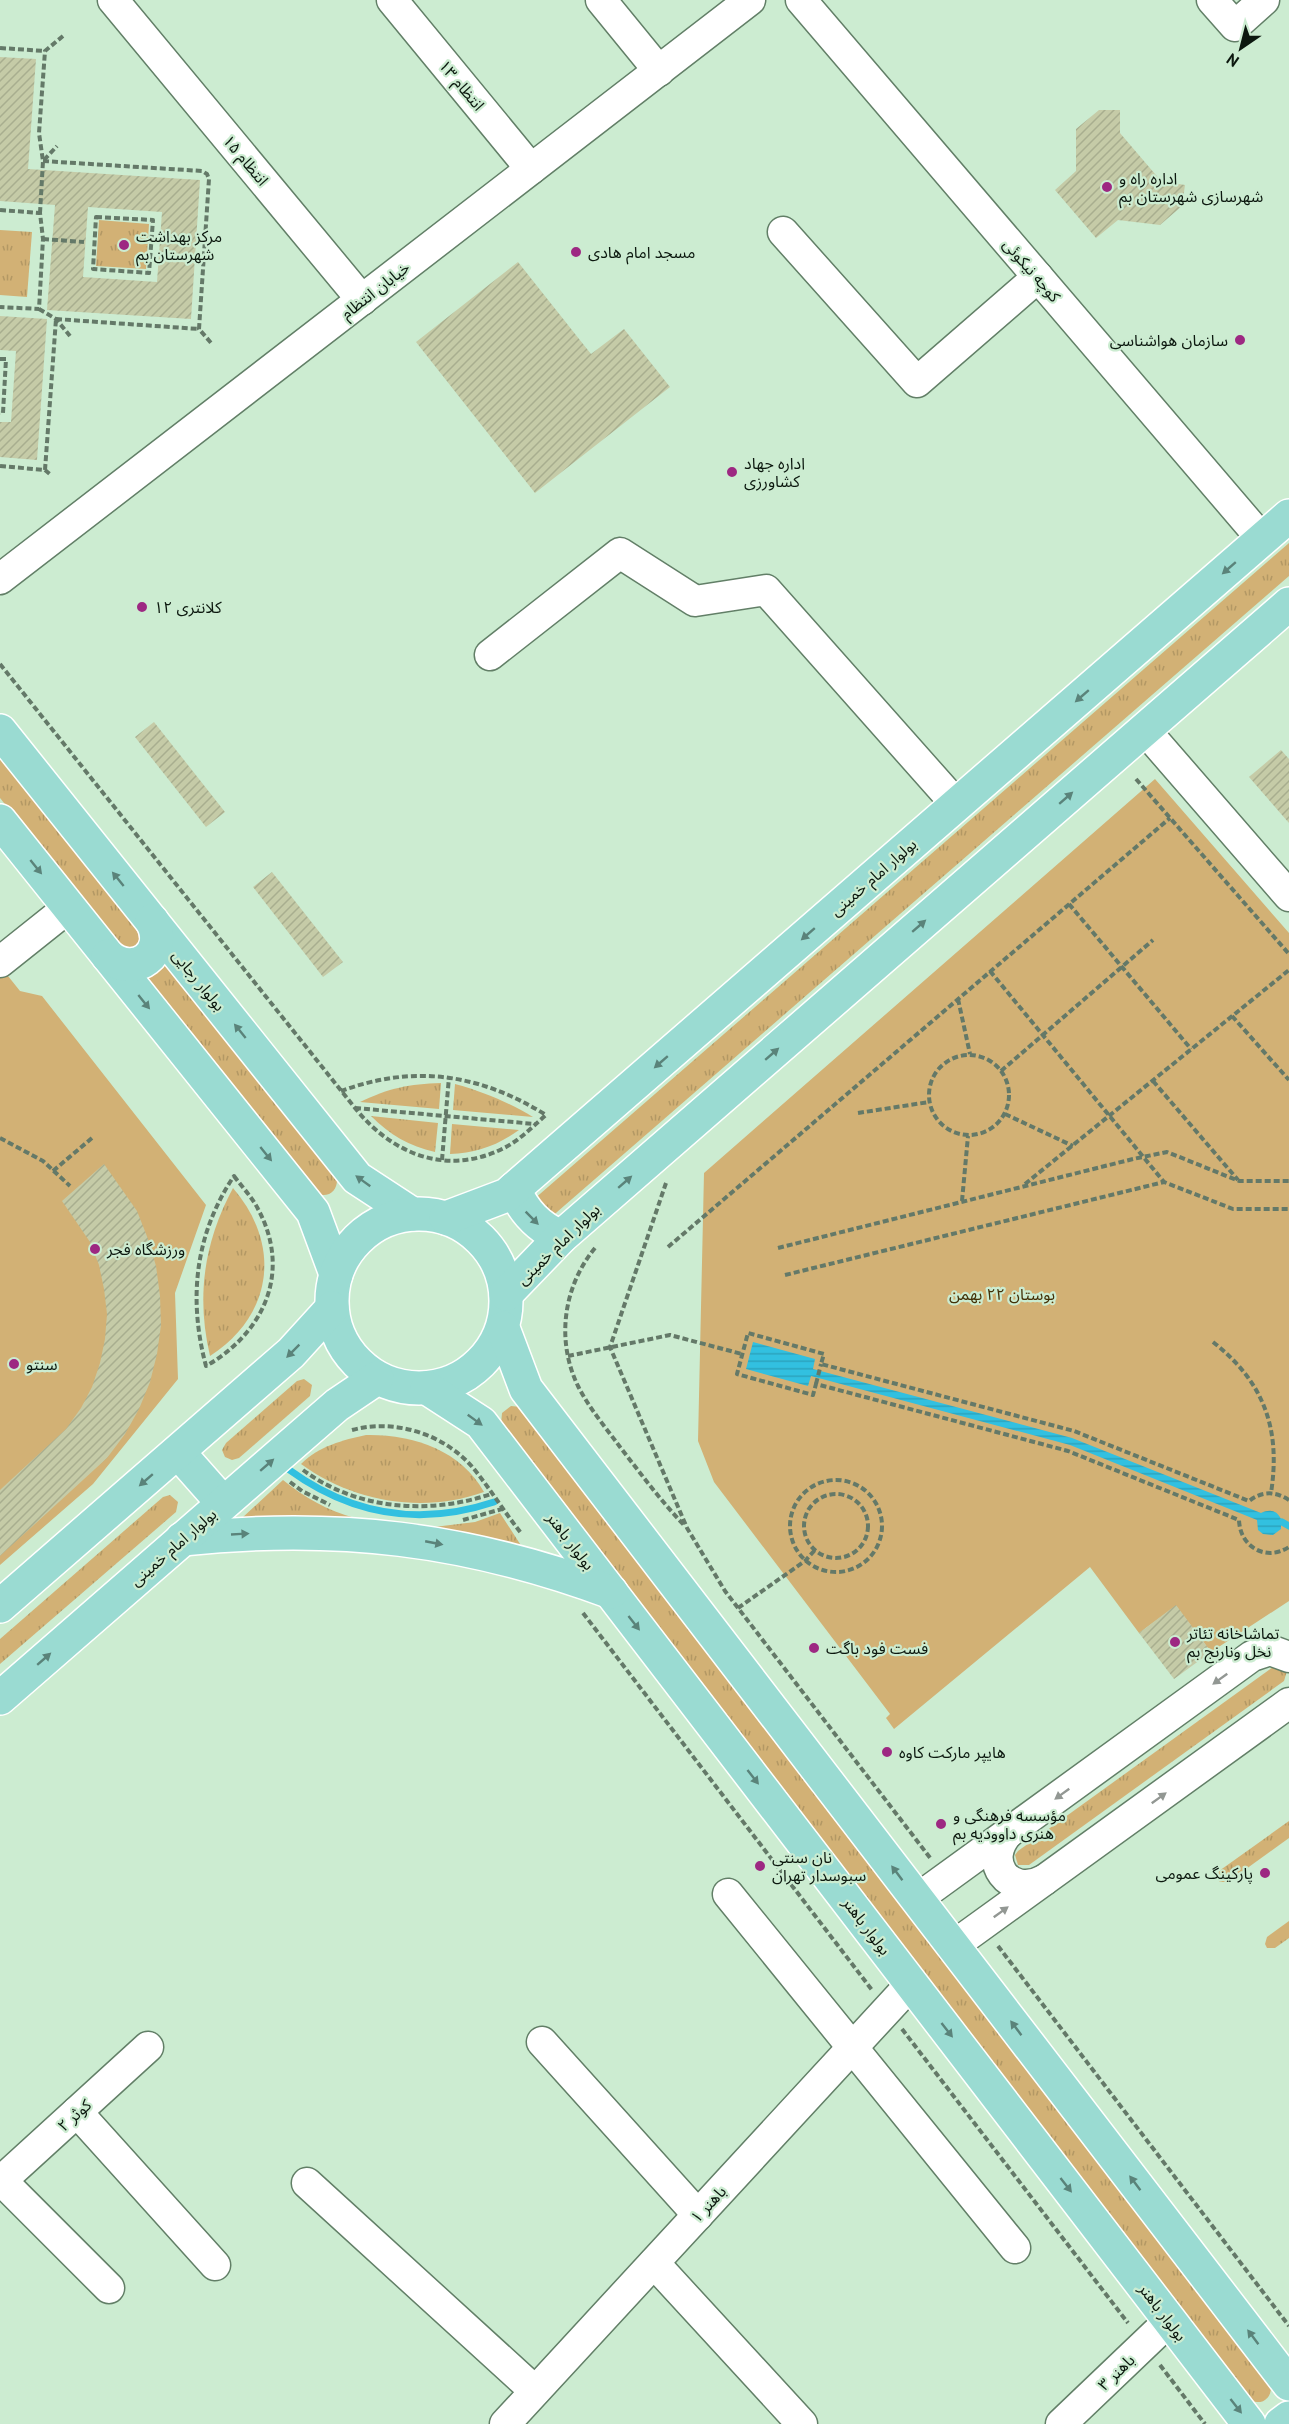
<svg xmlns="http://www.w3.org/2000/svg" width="1289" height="2424" font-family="'PT Sans','Noto Sans Arabic',sans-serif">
<defs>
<pattern id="grass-tufts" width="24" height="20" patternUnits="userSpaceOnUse" patternTransform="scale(1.5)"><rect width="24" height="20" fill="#d2b175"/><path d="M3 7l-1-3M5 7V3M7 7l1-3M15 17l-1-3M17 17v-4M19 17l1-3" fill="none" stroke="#b39864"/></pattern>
<pattern id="water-rules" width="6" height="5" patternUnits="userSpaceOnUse" patternTransform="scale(1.5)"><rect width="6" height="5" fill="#32c0e0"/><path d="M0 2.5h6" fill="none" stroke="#2ba4bf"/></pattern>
<pattern id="building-hatch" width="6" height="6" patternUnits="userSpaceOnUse" patternTransform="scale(1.5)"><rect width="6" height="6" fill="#c5cba7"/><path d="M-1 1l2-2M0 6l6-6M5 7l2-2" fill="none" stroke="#a8ae8f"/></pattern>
</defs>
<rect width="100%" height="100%" fill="#ccecd1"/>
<g fill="url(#grass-tufts)">
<polygon points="99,220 149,224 146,269 96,266"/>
<polygon points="0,230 32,232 27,297 0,295"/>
<polygon points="1289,543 1289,576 549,1219 533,1200"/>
<polygon points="0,753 140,928 143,939 133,951 118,946 0,798"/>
<path d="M165,960L337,1177C338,1190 330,1198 317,1194L143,977Z"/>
<path d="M441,1083L439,1109L360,1102C389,1088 409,1084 441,1083Z"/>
<path d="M455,1084C484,1092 508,1102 533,1117L453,1110Z"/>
<path d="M371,1116L438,1123L435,1152C409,1146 390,1135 371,1116Z"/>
<path d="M452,1124L519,1130C497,1146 476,1153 450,1154Z"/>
<path d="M233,1188C282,1245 273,1315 210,1356C196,1296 204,1242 233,1188Z"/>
<polygon points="304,1379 312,1385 310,1396 239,1458 232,1460 225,1457 222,1450 226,1443 297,1381"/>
<path d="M511,1406L521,1407L1271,2385C1272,2398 1263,2405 1251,2401L501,1424L502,1413Z"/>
<path d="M366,1435C412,1434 461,1450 484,1492C423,1514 353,1502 301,1464C319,1446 343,1440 366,1435Z"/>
<path d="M283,1480C304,1497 328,1511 355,1518L314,1516L242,1518Z"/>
<polygon points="170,1495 178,1502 176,1512 0,1664 0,1639 163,1497"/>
<polygon points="500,1513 522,1547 434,1527 475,1522"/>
<polygon points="1273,1667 1287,1671 1284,1681 1029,1865 1018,1865 1015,1855 1018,1851"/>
<polygon points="1289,1821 1289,1838 1228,1882 1220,1882 1217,1879 1219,1871"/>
<polygon points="1289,1921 1289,1938 1275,1948 1267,1948 1265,1944 1267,1937"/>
</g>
<g fill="#d2b175">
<polygon points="1155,779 1289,933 1289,1601 1211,1652 1176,1606 1139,1633 1090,1567 894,1729 886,1718 890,1714 714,1482 698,1441 704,1173"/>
<polygon points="0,966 20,991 42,996 206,1205 175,1293 178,1379 93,1484 0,1565"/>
</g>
<path fill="url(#water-rules)" d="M753,1342L815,1359L813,1369L1072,1438L1261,1513C1269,1509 1277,1510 1281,1519V1529L1273,1535L1263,1534L1258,1530L1257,1520L1070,1445L811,1376L808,1386L746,1369Z"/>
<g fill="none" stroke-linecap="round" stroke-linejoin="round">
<g stroke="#32c0e0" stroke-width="7">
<path d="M288,1469C351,1515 419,1527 494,1502"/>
<polyline points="1282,1522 1289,1526"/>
</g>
</g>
<g fill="url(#building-hatch)" fill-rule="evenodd">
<path d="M0,57L36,59L28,169L200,180L191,319L47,310L55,205L0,201ZM88,207L162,212L157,282L83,277Z"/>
<polygon points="1099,110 1120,110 1120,133 1161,181 1185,185 1182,206 1160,225 1118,220 1096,238 1055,190 1076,171 1076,129"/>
<polygon points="518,262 591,354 624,329 670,387 535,493 416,342"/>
<polygon points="0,316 47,319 37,460 0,457 0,422 11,422 16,351 0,350"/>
<polygon points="154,722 225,812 206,827 135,737"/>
<polygon points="1281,750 1289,759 1289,823 1249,777"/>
<polygon points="272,872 343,962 323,977 253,887"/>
<polygon points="104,1164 137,1211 148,1239 156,1266 160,1296 161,1325 157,1354 150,1382 139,1409 125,1434 107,1458 0,1556 0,1490 66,1429 81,1408 92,1387 100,1363 105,1339 107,1314 104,1289 99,1265 90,1242 62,1201"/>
<polygon points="1176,1605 1211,1652 1174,1679 1139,1633"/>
</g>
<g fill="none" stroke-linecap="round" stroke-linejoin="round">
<defs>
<g id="minor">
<polyline points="113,0 362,300"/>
<polyline points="392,0 531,169"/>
<polyline points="601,0 659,71"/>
<polyline points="801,0 1262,539"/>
<polyline points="1212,0 1235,26 1264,0"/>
<polyline points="783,232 917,382 1038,277"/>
<polyline points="0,579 750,0"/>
<polyline points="490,655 620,553 695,601 766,590 956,804"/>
<polyline points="1145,730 1289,896"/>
<polyline points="0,962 69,907"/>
<path d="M1009,1832C981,1861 1009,1899 1044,1880"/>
<polyline points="728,1894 1015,2248"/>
<polyline points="917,1899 1252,1656 1270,1650 1289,1657"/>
<polyline points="953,1946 1289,1703"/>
<polyline points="542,2042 698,2215"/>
<polyline points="77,2112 215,2265"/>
<polyline points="2,2181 109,2288"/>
<polyline points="0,2182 148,2047"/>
<polyline points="307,2183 535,2391"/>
<polyline points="654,2263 802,2424"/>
<polyline points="505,2424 911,1984"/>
<polyline points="1061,2424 1170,2320"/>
</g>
<g id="major">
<polyline points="0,731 357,1178 412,1214"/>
<polyline points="0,821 313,1212 336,1274"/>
<path d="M108,956C135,979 169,953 152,921"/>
<path d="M514,1189C524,1212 538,1227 561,1237"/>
<circle cx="419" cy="1301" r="87"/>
<polyline points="446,1218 507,1195 1289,516"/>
<polyline points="506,1294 561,1237 1289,604"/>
<polyline points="503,1328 526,1389 1289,2384"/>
<polyline points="427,1388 481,1423 1249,2424"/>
<polyline points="178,1452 223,1503"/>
<path d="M182,1539C336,1523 466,1538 611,1592"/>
<polyline points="0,1606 291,1353 332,1308"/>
<polyline points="0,1698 337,1405 377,1378"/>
<polyline points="1281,2424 1289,2418"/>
</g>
</defs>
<use href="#minor" stroke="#627f67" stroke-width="33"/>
<use href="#major" stroke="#fff" stroke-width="36"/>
<g stroke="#647968" stroke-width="4" stroke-dasharray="6 3" stroke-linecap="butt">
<polyline points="0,48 45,51"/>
<polyline points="44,160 57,146"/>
<polyline points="43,161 202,171 207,174 209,179 199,329 212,344"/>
<polyline points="0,210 40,213 43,239 39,309 0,307"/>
<polyline points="40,213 43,161 39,133 45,51 63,36"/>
<polygon points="96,217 153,220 149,273 93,269"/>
<polyline points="43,239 84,242"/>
<polyline points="39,309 56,319 70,336"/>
<polyline points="56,319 199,329"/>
<polyline points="0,359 6,359 3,413 0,413"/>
<polyline points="0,466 45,470 51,475"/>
<polyline points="45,470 56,319"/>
<path d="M0,664L355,1108C392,1154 446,1176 502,1149C519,1141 532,1127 546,1115C480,1074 415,1064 341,1091"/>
<polyline points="1136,779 1289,954"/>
<polyline points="1069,904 1191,1049"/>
<polyline points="990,971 1164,1182"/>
<polyline points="958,999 970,1054"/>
<polyline points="1232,1016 1289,1080"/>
<circle cx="969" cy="1095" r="40"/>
<polyline points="1001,1071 1153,940"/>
<polyline points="1153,1081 1238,1180"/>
<polyline points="355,1108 535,1124"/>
<polyline points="858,1113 929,1102"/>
<polyline points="1005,1114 1073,1146"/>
<polyline points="0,1138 43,1161 70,1186"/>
<polyline points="442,1160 449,1077"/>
<polyline points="53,1171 92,1138"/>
<path d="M234,1176C242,1187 252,1197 258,1209C292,1272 264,1333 206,1366C188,1299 195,1234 234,1176Z"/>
<polyline points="666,1183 610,1347 687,1528 725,1591 931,1859"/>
<polyline points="1025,1184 1289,970"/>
<polyline points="962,1201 968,1136"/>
<polyline points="668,1247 1170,818"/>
<path d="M595,1248C563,1287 556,1341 578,1386C589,1408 606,1428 620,1447C641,1474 661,1501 684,1525"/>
<polyline points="778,1248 1133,1159 1167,1152 1239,1181 1289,1181"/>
<polyline points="785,1275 1164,1182 1233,1209 1289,1209"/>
<path d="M1213,1342C1264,1382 1281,1429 1271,1493"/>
<polyline points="568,1356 670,1335 742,1354"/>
<polyline points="816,1384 821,1364"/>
<path d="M352,1430C396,1418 446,1435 474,1469C491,1490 505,1513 521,1533"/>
<path d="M303,1470C357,1510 429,1515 491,1494"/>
<circle cx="836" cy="1526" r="46"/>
<polyline points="290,1482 302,1491 330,1505"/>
<circle cx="836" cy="1526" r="32"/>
<path d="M1289,1500C1275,1491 1262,1491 1249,1501L1074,1431L821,1364L824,1354L748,1333L737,1374L813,1395L816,1384L1068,1451L1239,1520C1240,1547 1266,1562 1289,1547"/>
<polyline points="463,1520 502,1509"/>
<polyline points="738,1608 805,1561 815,1550"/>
<polyline points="583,1613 872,1990"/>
<polyline points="998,1946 1289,2326"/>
<polyline points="902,2029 1128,2323"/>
<polyline points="1160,2365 1205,2424"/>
</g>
<use href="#minor" stroke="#fff" stroke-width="30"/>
<use href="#major" stroke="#9adbd2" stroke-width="33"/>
</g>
<defs><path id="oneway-solid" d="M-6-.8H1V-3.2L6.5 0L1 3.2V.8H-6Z" transform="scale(1.5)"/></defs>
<g fill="#5a837a">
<use href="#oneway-solid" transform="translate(1229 568) rotate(139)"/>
<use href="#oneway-solid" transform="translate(1082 696) rotate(139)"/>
<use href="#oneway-solid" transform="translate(1066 798) rotate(-41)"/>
<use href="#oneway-solid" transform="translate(36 867) rotate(51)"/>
<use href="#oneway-solid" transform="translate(118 879) rotate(-129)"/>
<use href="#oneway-solid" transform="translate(919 926) rotate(-41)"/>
<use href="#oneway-solid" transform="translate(808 934) rotate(139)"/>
<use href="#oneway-solid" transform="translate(144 1002) rotate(51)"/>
<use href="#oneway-solid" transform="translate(240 1031) rotate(-129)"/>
<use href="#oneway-solid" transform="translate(772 1054) rotate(-41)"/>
<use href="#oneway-solid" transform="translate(661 1062) rotate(139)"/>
<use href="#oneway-solid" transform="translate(266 1154) rotate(51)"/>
<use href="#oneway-solid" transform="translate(363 1181) rotate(-144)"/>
<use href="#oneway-solid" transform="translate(625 1182) rotate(-41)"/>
<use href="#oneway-solid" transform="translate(532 1218) rotate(45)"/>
<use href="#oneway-solid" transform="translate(293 1351) rotate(135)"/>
<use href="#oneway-solid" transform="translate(475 1420) rotate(36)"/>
<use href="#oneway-solid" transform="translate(267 1465) rotate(-41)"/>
<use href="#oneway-solid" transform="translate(146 1480) rotate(139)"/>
<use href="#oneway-solid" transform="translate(240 1534) rotate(-3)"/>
<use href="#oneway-solid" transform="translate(434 1543) rotate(11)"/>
<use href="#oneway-solid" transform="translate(634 1623) rotate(52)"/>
<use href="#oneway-solid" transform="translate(44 1659) rotate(-41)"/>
<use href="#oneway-solid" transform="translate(753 1777) rotate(52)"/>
<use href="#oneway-solid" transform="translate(897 1873) rotate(-127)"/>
<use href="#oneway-solid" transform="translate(1016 2028) rotate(-127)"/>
<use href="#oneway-solid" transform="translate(947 2030) rotate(52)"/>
<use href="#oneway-solid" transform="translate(1135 2183) rotate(-127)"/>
<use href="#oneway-solid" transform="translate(1066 2185) rotate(52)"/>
<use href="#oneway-solid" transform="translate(1253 2337) rotate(-127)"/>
<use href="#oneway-solid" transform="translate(1236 2406) rotate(52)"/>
</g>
<g fill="#929793">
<use href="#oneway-solid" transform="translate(1220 1679) rotate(144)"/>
<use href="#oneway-solid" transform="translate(1062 1794) rotate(144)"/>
<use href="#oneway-solid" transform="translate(1159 1798) rotate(-36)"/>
<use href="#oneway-solid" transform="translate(1001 1912) rotate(-36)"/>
</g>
<g fill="#9d2882" stroke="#ccecd1" stroke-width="2">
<circle cx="1107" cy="187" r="6"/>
<circle cx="124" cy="245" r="6"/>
<circle cx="576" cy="252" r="6"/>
<circle cx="1240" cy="340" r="6"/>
<circle cx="732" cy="472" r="6"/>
<circle cx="142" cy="607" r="6"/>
<circle cx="95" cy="1249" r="6"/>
<circle cx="14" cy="1364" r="6"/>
<circle cx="1175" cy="1642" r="6"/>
<circle cx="814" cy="1648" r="6"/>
<circle cx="887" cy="1752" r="6"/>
<circle cx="941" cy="1824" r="6"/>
<circle cx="760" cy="1866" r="6"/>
<circle cx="1265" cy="1873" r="6"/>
</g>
<g text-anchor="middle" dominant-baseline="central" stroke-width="4.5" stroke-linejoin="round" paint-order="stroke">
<g font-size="16" fill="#0c180f" stroke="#ccecd1">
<text transform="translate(462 85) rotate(50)">انتظام ۱۳</text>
<text transform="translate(246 160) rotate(50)">انتظام ۱۵</text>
<text transform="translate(1032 270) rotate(49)">کوچه نیکوئی</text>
<text transform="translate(375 290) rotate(-38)">خیابان انتظام</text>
<text transform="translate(873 877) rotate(-41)">بولوار امام خمینی</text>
<text transform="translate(199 980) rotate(51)">بولوار رجایی</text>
<text transform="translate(558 1244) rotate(-44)">بولوار امام خمینی</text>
<text transform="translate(571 1541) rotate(53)">بولوار باهنر</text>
<text transform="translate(173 1547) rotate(-41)">بولوار امام خمینی</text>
<text transform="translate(867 1926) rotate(53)">بولوار باهنر</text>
<text transform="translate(74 2115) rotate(-42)">کوثر ۲</text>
<text transform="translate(708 2204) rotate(-47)">باهنر ۱</text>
<text transform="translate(1163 2312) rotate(53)">بولوار باهنر</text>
<text transform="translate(1116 2372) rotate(-44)">باهنر ۳</text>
</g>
<g font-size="16" fill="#0c180f" stroke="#ccecd1" text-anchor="start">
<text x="1119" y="178">اداره راه و<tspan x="1119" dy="18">شهرسازی شهرستان بم</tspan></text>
<text x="136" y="236">مرکز بهداشت<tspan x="136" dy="18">شهرستان بم</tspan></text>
<text x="588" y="252">مسجد امام هادی</text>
<text x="1228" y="340" text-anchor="end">سازمان هواشناسی</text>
<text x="744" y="463">اداره جهاد<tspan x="744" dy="18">کشاورزی</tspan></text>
<text x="154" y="607">کلانتری ۱۲</text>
<text x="107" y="1249">ورزشگاه فجر</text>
<text x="26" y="1364">سنتو</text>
<text x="1187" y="1633">تماشاخانه تئاتر<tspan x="1187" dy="18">نخل ونارنج بم</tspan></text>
<text x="826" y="1648">فست فود باگت</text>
<text x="899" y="1752">هایپر مارکت کاوه</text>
<text x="953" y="1815">مؤسسه فرهنگی و<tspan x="953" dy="18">هنری داوودیه بم</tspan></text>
<text x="772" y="1857">نان سنتی<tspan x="772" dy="18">سبوسدار تهران</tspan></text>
<text x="1253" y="1873" text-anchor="end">پارکینگ عمومی</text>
</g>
<g font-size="16" fill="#433007" stroke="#ccecd1">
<text x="1002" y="1294">بوستان ۲۲ بهمن</text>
</g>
</g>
<g transform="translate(1241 48) rotate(215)" stroke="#ccecd1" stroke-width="4.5" paint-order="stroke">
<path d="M0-4.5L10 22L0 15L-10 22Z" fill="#0c180f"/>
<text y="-9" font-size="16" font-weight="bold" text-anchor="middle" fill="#0c180f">N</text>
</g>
</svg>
